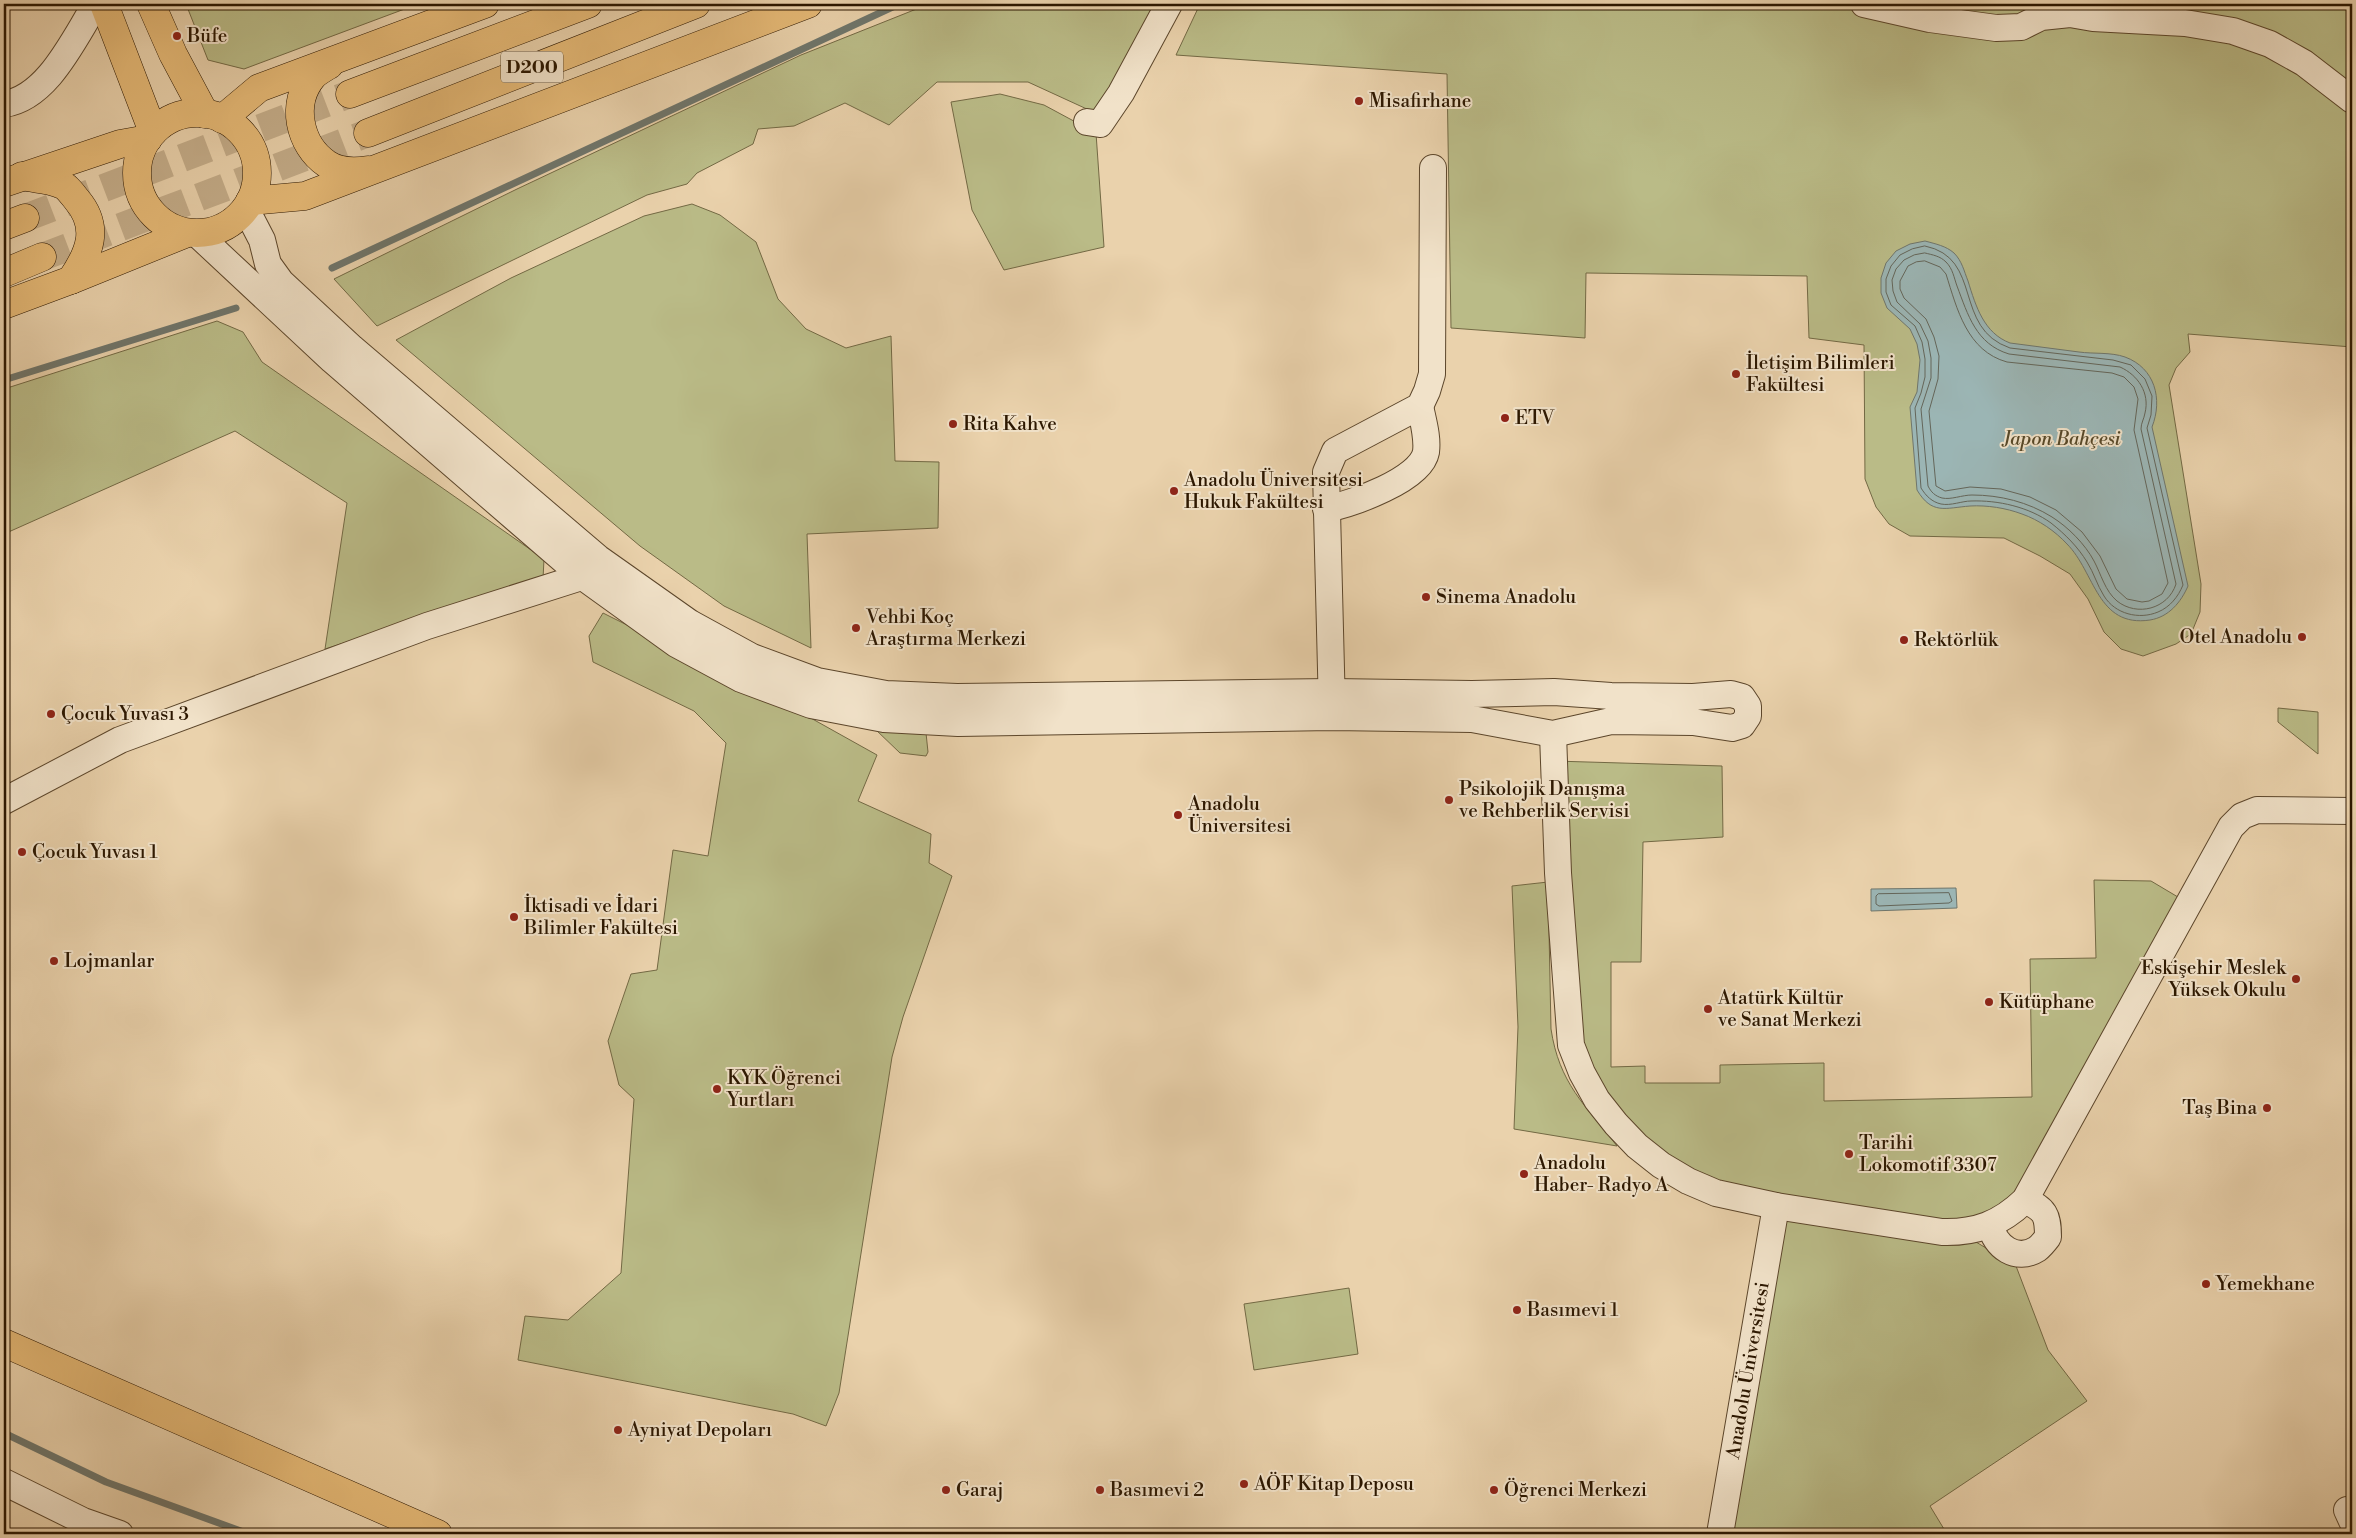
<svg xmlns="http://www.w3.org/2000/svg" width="2356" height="1538" font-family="'Libre Bodoni',serif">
<rect width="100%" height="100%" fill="#ead2ac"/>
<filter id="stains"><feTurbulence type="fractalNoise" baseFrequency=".004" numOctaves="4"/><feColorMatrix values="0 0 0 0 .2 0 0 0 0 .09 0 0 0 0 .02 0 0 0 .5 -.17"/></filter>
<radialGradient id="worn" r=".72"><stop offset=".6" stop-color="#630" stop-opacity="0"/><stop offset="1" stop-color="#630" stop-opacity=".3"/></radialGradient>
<g fill="#babb87" stroke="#736944">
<polygon points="186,4 418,4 244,69 208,60"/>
<polygon points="929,4 1159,4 1099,111 1089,110 1028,82 937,82 889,125 845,103 794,126 758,129 753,144 697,173 687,184 647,195 377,326 334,279 517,189 801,55"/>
<polygon points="1200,4 2352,4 2352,347 2188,334 2190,352 2176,368 2169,385 2201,584 2200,612 2191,634 2176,644 2143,656 2121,649 2104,632 2088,599 2070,574 2040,556 2004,538 1910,536 1889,524 1876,507 1865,479 1864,345 1809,338 1807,276 1586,273 1585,338 1451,328 1447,74 1176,55"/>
<polygon points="1000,94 1044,105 1096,133 1104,247 1004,270 972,210 951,102"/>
<polygon points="692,204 720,215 756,242 778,299 806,329 846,348 891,336 895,461 939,462 938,528 807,534 811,648 724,606 640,546 396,340 511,278 644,216"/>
<polygon points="217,321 243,332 262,362 544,559 543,579 325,649 347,503 235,431 4,534 4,389"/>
<polygon points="603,613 791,707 877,755 858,801 931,834 929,863 952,876 903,1017 892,1057 839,1393 826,1426 793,1414 518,1360 525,1316 568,1320 621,1273 634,1099 619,1085 608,1041 631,974 657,970 673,850 708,856 726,743 694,711 593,662 589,636"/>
<polygon points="2278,708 2318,712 2318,754 2278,722"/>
<polygon points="875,729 926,733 928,752 926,756 900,753"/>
<polygon points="1554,761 1722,766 1723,837 1643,842 1641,962 1611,962 1611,1067 1645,1066 1645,1083 1720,1083 1720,1065 1824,1063 1824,1101 2032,1097 2030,959 2096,958 2094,880 2151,881 2188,903 2025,1200 1961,1233 2016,1266 2048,1350 2087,1401 1930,1506 1947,1534 1720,1534 1776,1206 1688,1181 1582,1073"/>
<path d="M1548,882L1551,1029C1559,1083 1585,1105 1617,1146L1514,1129L1518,1027L1512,886Z"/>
<polygon points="1349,1288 1358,1354 1254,1370 1244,1304"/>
</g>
<g fill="#9bb5b4" stroke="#6f766c">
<path d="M1925,241C1936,244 1946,246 1954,253C1962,261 1964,271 1968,281C1976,307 1984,333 2010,343C2033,346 2056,349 2079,352C2093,354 2111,352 2125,357C2155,368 2163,399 2152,427L2188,586C2181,602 2169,617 2150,620C2097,628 2095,572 2067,544C2055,531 2039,520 2022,514C2006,508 1987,505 1970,506C1945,508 1932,515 1917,490L1910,407L1917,392L1920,360L1917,344L1910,329L1887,308L1881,293V278L1886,263L1896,251L1910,244Z"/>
<polygon points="1956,888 1957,908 1871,911 1871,889"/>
</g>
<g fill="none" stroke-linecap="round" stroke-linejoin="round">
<g stroke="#64665a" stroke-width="1">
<path d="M1925,246C1984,258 1952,328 2010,348L2113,360L2131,365L2145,379L2152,396L2151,415L2147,428L2183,585C2178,597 2170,607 2158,612C2139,620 2115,614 2104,596C2097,585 2094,573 2087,562C2078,547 2065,534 2051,523C2029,507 1998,500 1971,501C1962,501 1951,506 1941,504C1932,502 1926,496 1921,488L1915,408L1921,393L1925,377V359L1922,342L1915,326L1891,305L1886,292V279L1891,266L1900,255L1912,249Z"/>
<path d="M1925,253C1933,255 1940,256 1946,262C1953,269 1954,278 1957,286C1968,315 1976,344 2009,354L2120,367C2138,375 2150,393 2145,413C2144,419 2141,423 2141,429L2176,584C2168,609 2137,617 2117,601C2105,591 2101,574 2094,561C2085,544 2068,527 2052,517C2028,502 2000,495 1972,495C1962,495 1951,500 1942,498C1935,496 1931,492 1928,486L1921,409L1931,378V358L1928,341L1920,324L1897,302L1893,291L1892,280L1896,269L1904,260L1914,255Z"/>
<path d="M1925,261L1940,267L1946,274C1957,309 1967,351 2007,362L2112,373L2124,377L2134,387L2138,399L2134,430L2168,583L2162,594L2149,601L2142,602L2127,599L2116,589L2100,556L2082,532L2056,510L2030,497L2001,489L1970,487L1945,491L1936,486L1929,411L1938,379L1939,356L1934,337L1926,319L1904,298L1900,289V281L1908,266L1916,262Z"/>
<polygon points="1949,893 1952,901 1949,903 1879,906 1876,904 1876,896 1878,894"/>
</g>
<g stroke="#6f766c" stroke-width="7">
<polyline points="332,268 899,4"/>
<polyline points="4,380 236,308"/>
<polyline points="4,1433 106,1482 249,1534"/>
</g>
<g stroke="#c4ad8a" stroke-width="28" stroke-dasharray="28 14" stroke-linecap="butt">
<polyline points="25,218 350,94"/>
<polyline points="42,257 368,133"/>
</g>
<defs>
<g id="minor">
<polyline points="1864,4 1930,19 1996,28 2021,27 2041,17 2070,14 2093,18 2185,23 2233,31 2270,44 2304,63 2352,100"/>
<path d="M4,104C48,98 74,38 96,4"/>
<polyline points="1087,122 1100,124 1121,93 1169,4"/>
<polyline points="196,233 332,360 583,577 676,644 741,679 811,705 884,719 958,723 1332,717 1472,719 1553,734 1611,721 1693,722 1732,728 1742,725 1748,716 1748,706 1742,697 1731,694 1693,697 1611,696 1554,692 1472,694 1332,692 957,697 886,694 817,681 752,657 690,623 598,558 352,348 281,282 268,264 262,240 246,209"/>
<path d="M1326,509C1351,504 1421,480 1426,452C1428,437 1423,421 1420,406"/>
<polyline points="1332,709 1326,472 1335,451 1420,406 1427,391 1432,374 1433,168"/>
<path d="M1553,734L1558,873L1571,1045L1582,1073L1597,1100L1616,1124L1637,1146L1661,1165L1688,1181L1716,1193L1776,1206L1942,1232C1976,1233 2000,1224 2025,1200L2231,827L2242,816L2257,810L2352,811"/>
<polyline points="4,801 120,740 427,626 597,572"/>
<path d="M1991,1225C1994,1247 2017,1262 2037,1249C2041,1246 2045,1241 2048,1237C2048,1214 2045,1210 2025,1200"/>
<polyline points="4,1482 83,1521 120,1534"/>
<polyline points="2347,1510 2352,1521"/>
<path id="s1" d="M1720,1534L1776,1206"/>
</g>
<g id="major">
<polyline points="104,4 153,132"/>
<polyline points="151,4 173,54 205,114"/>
<polyline points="4,1343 438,1534"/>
</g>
<g id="highway">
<path d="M329,65C324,68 317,72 313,76C290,103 299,145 327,164C339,172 355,172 368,170"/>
<polyline points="350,94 588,4"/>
<circle cx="197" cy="173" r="60"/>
<polyline points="222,119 259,88 485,4"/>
<polyline points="368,133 696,4"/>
<path d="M22,176C34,179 49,179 60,184C67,186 72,194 77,200C100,227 90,253 71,280"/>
<polyline points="4,183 120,144 148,139"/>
<polyline points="250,201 305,196 808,4"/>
<polyline points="4,226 25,218"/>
<polyline points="4,273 42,257"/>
<polyline points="4,305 71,280 187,233"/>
</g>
</defs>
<use href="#minor" stroke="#5c462b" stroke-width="28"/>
<use href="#major" stroke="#2c1700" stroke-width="29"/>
<use href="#highway" stroke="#2c1700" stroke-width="29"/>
<use href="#minor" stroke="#f1e2c9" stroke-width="26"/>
<use href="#major" stroke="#e5b976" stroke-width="28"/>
<use href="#highway" stroke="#e5b976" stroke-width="28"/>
</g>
<g fill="#8f2418" stroke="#f1e2c9" stroke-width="2">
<circle cx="177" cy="36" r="5"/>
<circle cx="1359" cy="101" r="5"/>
<circle cx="1736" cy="374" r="5"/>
<circle cx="1505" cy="418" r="5"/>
<circle cx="953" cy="424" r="5"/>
<circle cx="1174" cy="491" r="5"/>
<circle cx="1426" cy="597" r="5"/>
<circle cx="856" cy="628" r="5"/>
<circle cx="2302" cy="637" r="5"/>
<circle cx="1904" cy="640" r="5"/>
<circle cx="51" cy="714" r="5"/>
<circle cx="1449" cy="800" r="5"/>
<circle cx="1178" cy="815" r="5"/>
<circle cx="22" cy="852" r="5"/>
<circle cx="514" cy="917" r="5"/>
<circle cx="54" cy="961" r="5"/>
<circle cx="2296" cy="979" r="5"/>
<circle cx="1989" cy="1002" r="5"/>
<circle cx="1708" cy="1009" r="5"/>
<circle cx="717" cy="1089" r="5"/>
<circle cx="2267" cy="1108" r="5"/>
<circle cx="1849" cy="1154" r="5"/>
<circle cx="1524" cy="1174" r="5"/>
<circle cx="2206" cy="1284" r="5"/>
<circle cx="1517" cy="1310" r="5"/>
<circle cx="618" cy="1430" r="5"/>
<circle cx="1244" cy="1484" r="5"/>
<circle cx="946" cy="1490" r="5"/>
<circle cx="1100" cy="1490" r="5"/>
<circle cx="1494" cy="1490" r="5"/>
</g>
<g text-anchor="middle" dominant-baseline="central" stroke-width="4" stroke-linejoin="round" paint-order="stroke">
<rect fill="#f1e2c9" stroke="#67543c" stroke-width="1" x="501" y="51.5" width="62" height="31" rx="4"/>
<g font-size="18" font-weight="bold" fill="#2c1700">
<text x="532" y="67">D200</text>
</g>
<g font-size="19" fill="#2c1700" stroke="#f1e2c9" text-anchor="start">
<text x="187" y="36">Büfe</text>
<text x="1369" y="101">Misafirhane</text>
<text x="1746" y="363">İletişim Bilimleri<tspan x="1746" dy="22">Fakültesi</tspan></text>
<text x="1515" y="418">ETV</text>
<text x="963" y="424">Rita Kahve</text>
<text x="1184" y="480">Anadolu Üniversitesi<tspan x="1184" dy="22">Hukuk Fakültesi</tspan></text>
<text x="1436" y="597">Sinema Anadolu</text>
<text x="866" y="617">Vehbi Koç<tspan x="866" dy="22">Araştırma Merkezi</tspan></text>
<text x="2292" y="637" text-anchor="end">Otel Anadolu</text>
<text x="1914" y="640">Rektörlük</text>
<text x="61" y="714">Çocuk Yuvası 3</text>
<text x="1459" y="789">Psikolojik Danışma<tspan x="1459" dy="22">ve Rehberlik Servisi</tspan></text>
<text x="1188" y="804">Anadolu<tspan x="1188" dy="22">Üniversitesi</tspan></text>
<text x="32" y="852">Çocuk Yuvası 1</text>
<text x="524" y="906">İktisadi ve İdari<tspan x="524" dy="22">Bilimler Fakültesi</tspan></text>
<text x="64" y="961">Lojmanlar</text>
<text x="2286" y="968" text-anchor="end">Eskişehir Meslek<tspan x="2286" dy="22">Yüksek Okulu</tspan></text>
<text x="1718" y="998">Atatürk Kültür<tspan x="1718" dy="22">ve Sanat Merkezi</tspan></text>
<text x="1999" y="1002">Kütüphane</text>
<text x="727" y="1078">KYK Öğrenci<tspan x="727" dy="22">Yurtları</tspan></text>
<text x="2257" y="1108" text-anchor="end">Taş Bina</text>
<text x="1859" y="1143">Tarihi<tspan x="1859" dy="22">Lokomotif 3307</tspan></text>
<text x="1534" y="1163">Anadolu<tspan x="1534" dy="22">Haber- Radyo A</tspan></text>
<text x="2216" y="1284">Yemekhane</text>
<text x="1527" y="1310">Basımevi 1</text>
<text x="628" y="1430">Ayniyat Depoları</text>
<text x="1254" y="1484">AÖF Kitap Deposu</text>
<text x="956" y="1490">Garaj</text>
<text x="1110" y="1490">Basımevi 2</text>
<text x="1504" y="1490">Öğrenci Merkezi</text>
</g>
<g font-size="19" font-style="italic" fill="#574828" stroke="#f1e2c9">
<text x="2062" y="439">Japon Bahçesi</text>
</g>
<g font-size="19" fill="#2c1700" stroke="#f1e2c9">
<text stroke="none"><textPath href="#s1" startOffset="166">Anadolu Üniversitesi</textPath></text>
</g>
</g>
<rect width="2356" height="1538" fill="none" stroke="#ead2ac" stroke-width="20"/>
<rect x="5" y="5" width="2346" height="1528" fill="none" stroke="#2c1700" stroke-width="2.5"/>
<rect x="10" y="10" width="2336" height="1518" fill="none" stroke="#2c1700"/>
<rect width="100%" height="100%" filter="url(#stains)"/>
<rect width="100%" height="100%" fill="url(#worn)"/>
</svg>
